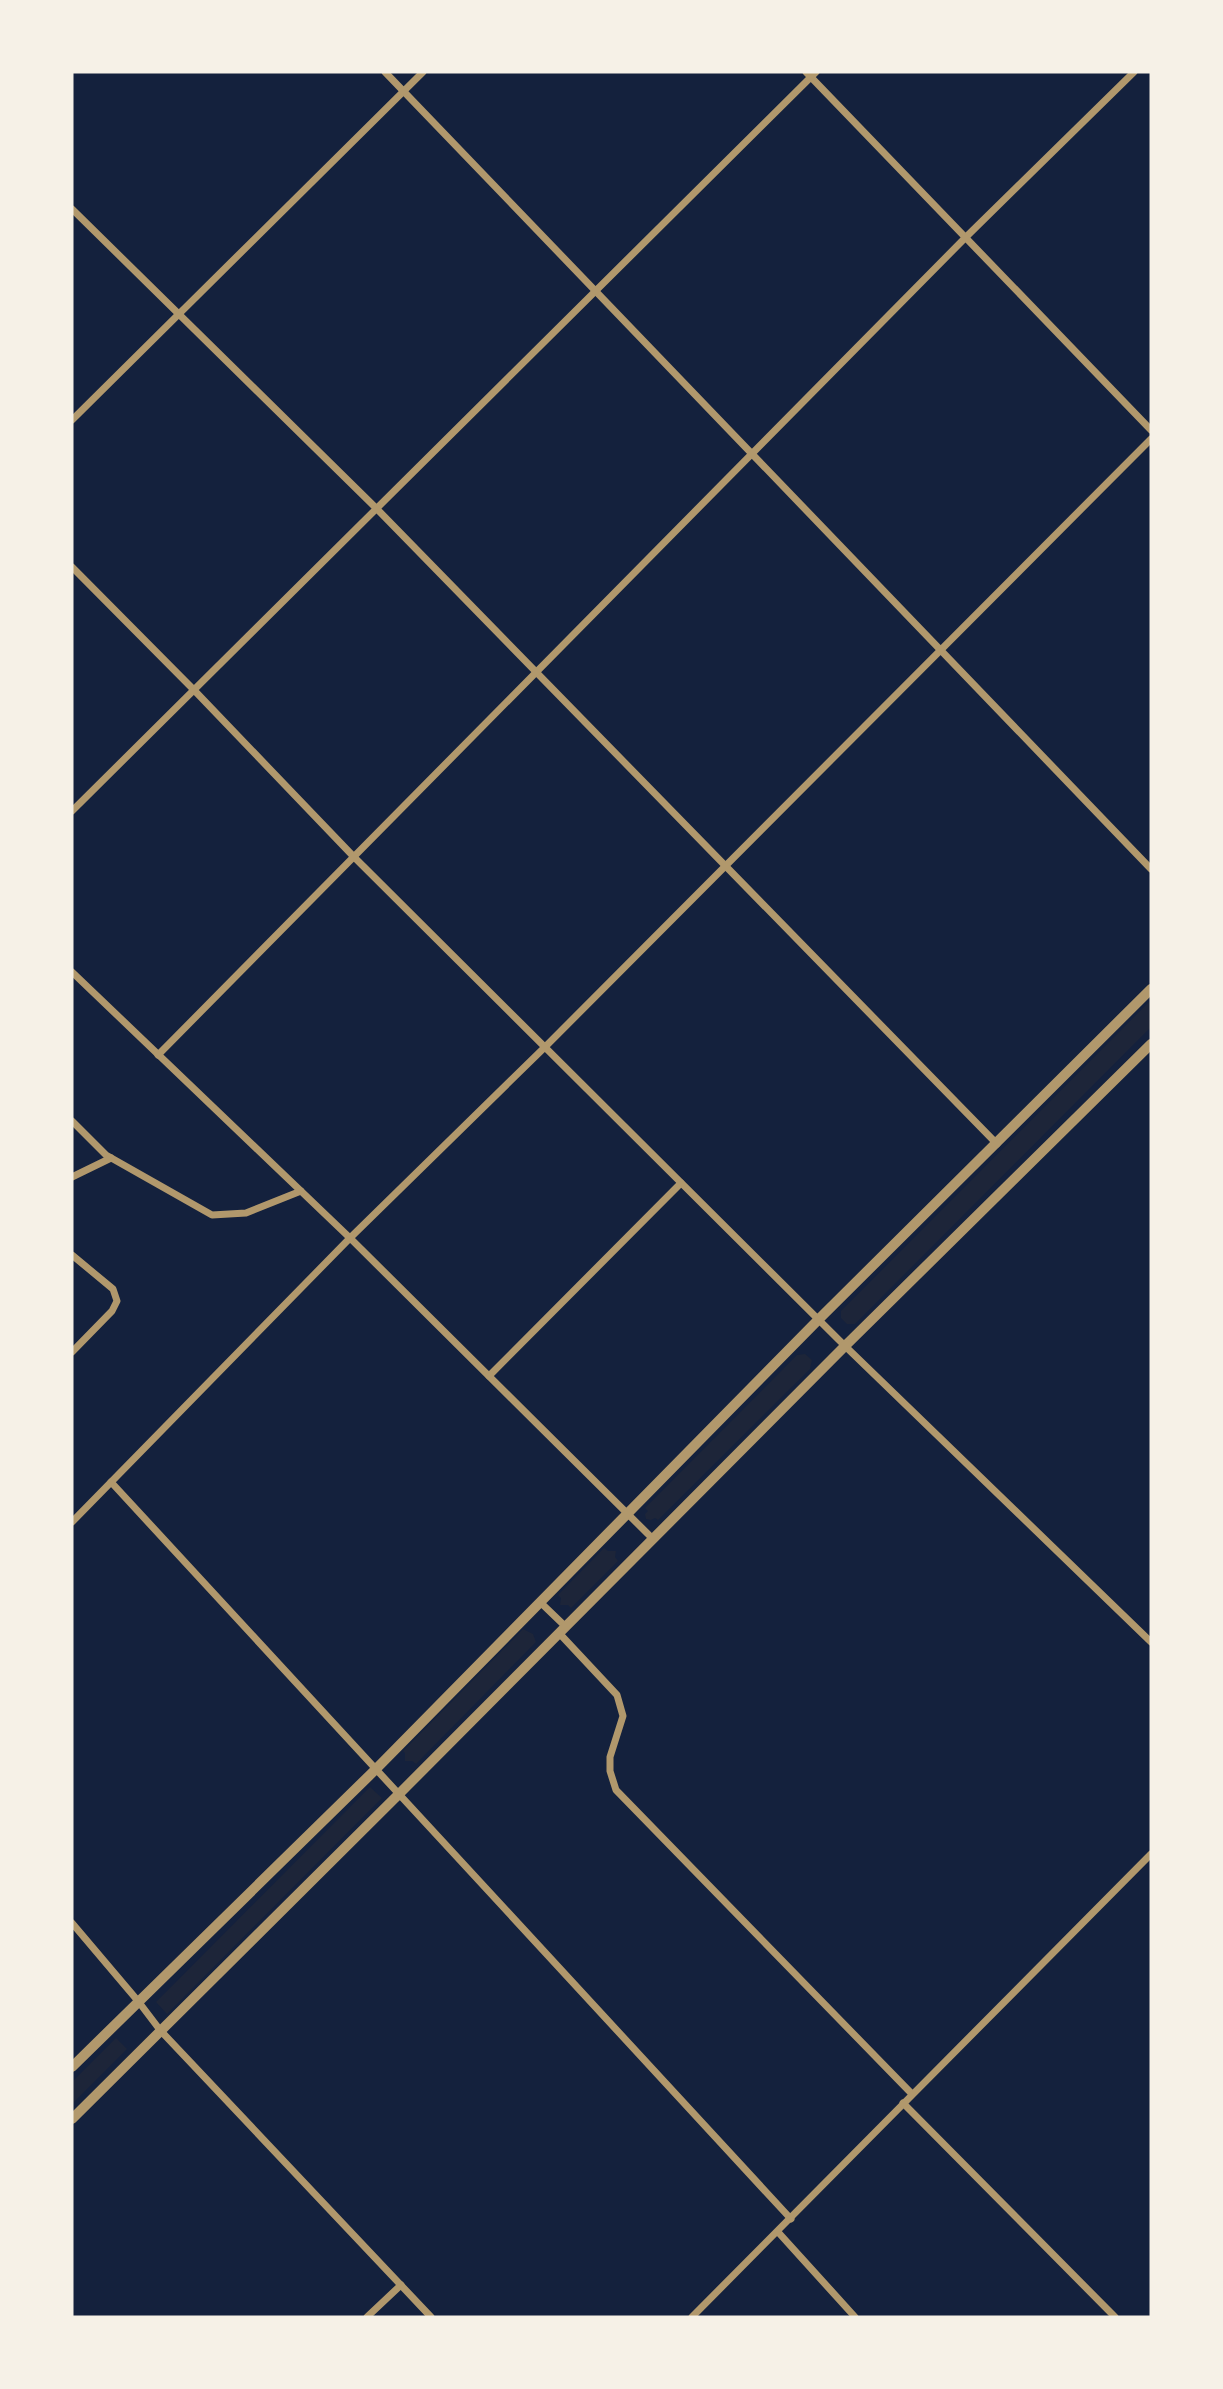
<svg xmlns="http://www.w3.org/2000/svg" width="1223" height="2389" font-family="'IBM Plex Sans',sans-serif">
<rect width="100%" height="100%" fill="#14213d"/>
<g fill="#1d2539">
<polygon points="1151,1000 1151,1027 855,1324 847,1324 841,1318 841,1311"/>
<polygon points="805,1354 812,1360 810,1369 658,1520 655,1518 651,1520 646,1519 645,1514 648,1511 645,1508 797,1355"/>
<polygon points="604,1548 608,1551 616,1551 615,1557 618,1561 571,1608 568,1605 560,1605 561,1598 558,1595"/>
<polygon points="523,1629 533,1634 536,1642 416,1764 412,1761 405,1761 405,1753 403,1751"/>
<polygon points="370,1787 382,1798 167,2014 156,2002"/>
<polygon points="116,2038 127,2049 72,2104 72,2082"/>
</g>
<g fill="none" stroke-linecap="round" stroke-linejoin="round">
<g stroke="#b1986c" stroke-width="7">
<polyline points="385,72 1151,869"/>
<polyline points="806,72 1151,430"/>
<polyline points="72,209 376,508 997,1144"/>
<polyline points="72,420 423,72"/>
<polyline points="72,567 193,689 354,857 845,1346 1151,1642"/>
<polyline points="72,811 816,72"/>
<polyline points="72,972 350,1238 653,1539"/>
<polyline points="158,1055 966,237 1134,72"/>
<polyline points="72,1121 106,1155 212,1215 246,1213 301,1191"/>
<polyline points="72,1177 111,1158"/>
<polyline points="72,1255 113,1289 117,1301 112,1311 72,1352"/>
<polyline points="489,1376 681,1183"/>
<polyline points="111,1482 791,2219"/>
<polyline points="72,1522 350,1238 546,1046 1151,439"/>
<polyline points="540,1602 566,1627"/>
<polyline points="559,1633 617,1695 623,1716 610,1757 610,1771 616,1790 912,2094"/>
<polyline points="72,1923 138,2001 160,2030 431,2317"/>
<polyline points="903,2103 1115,2317"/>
<polyline points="778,2232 855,2317"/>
<polyline points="367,2317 401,2285"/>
<polyline points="692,2317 1151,1854"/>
</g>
<g stroke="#b1986c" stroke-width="10">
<polyline points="72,2067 376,1769 819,1319 1151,989"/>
<polyline points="72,2119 399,1794 845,1346 1151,1044"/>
</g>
</g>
<rect width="1223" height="2389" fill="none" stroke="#f6f1e7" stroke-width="147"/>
</svg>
